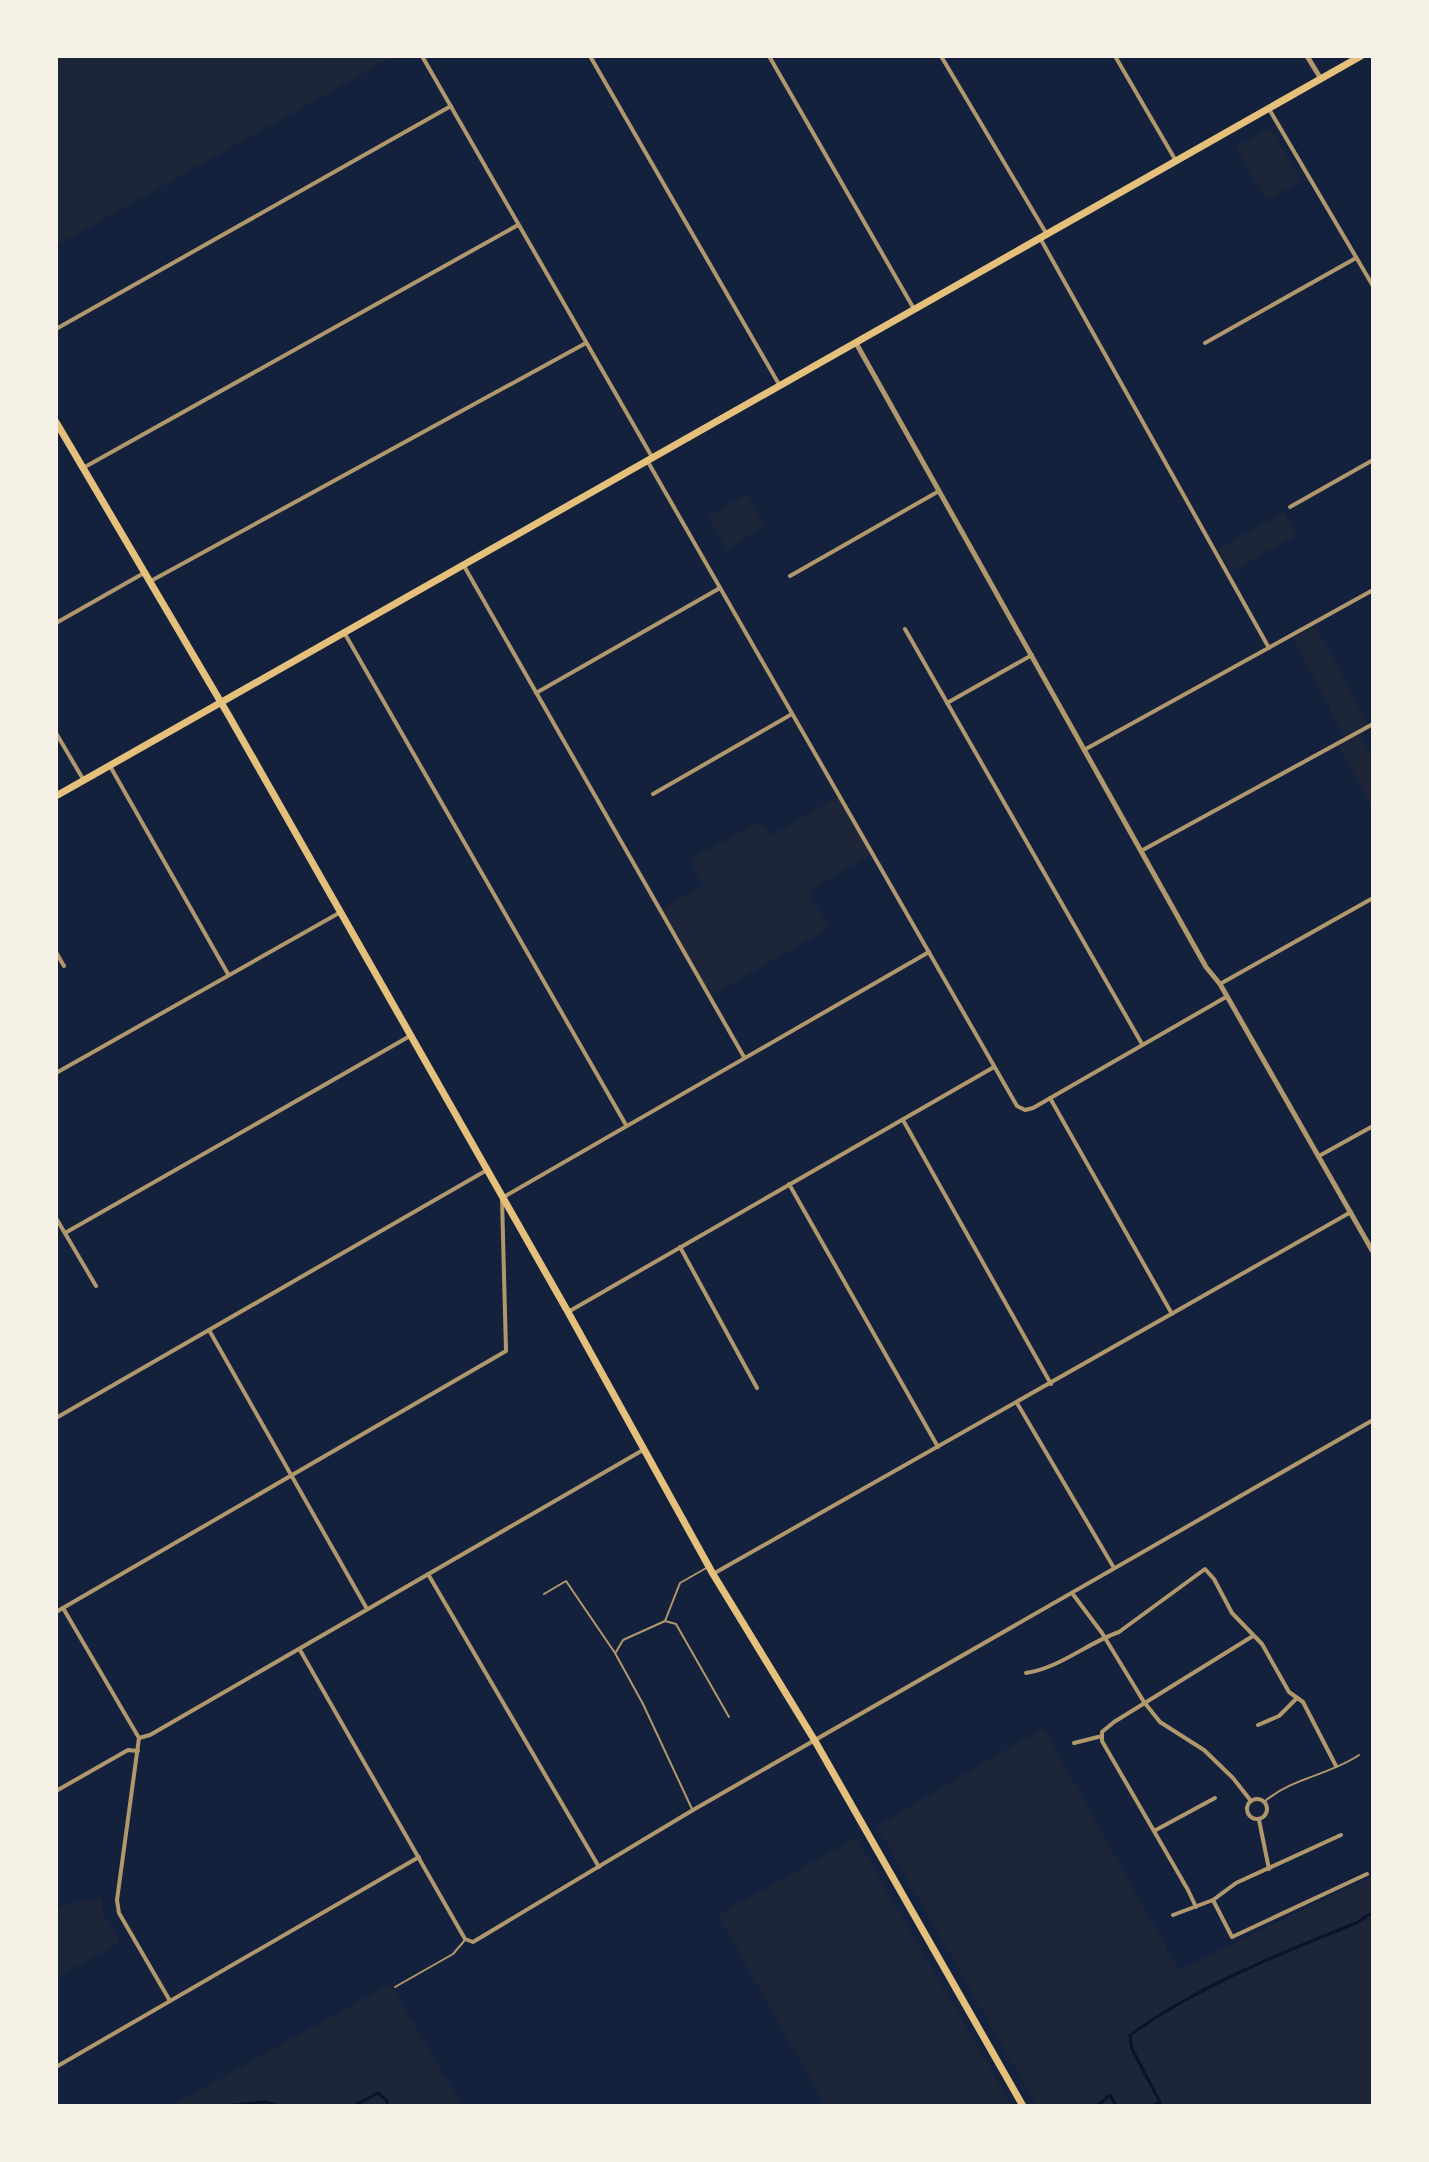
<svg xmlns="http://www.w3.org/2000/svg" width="1429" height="2162" font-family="'Fira Sans Condensed',sans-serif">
<rect width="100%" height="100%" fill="#14213d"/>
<g fill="#1d2539">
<polygon points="56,56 394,56 56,246"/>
<polygon points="1270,128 1301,181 1267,201 1236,147"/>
<polygon points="746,494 765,526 727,549 708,517"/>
<polygon points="1284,512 1297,535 1231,572 1218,549"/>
<polygon points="1315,626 1369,726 1358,732 1373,760 1373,809 1337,744 1346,738 1292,638"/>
<polygon points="839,796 872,853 808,892 829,928 710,996 660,910 704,885 690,859 761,821 771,836"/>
<polygon points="1043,1728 1179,1970 1373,1876 1373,2106 1037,2106 877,1826"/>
<polygon points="856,1838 1012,2106 826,2106 718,1915"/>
<polygon points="102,1898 102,1913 120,1942 56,1978 56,1909 64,1905"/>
<polygon points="390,1984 462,2106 171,2106"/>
</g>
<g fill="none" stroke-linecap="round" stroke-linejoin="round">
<g stroke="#0b132b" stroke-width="3">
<polyline points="222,2106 266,2102 279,2106"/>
<polyline points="353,2106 378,2093 387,2101 387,2106"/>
<polyline points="1097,2106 1110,2095 1116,2106"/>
<path d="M1152,2106L1160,2102L1132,2049L1130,2035C1200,1985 1277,1955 1356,1923L1373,1912"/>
</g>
<g stroke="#b1986c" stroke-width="2">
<polyline points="544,1594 566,1581 615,1653 643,1704 692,1809"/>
<polyline points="665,1621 680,1583 708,1567"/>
<polyline points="616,1652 623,1640 665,1621 676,1624 729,1717"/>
<path d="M1264,1802C1291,1778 1330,1775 1359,1755"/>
<polyline points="395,1987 453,1954 465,1940"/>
</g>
<g stroke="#b1986c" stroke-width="4">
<polyline points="422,56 652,457"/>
<polyline points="590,56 780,386"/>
<polyline points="769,56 914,309"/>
<polyline points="941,56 1046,233"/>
<polyline points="1115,56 1176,161"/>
<polyline points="1269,109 1373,286"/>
<polyline points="1040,238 1269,648"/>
<polyline points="56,329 451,106"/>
<polyline points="1205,343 1356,258"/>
<polyline points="648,462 1017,1106 1025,1110 1033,1108 1226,997"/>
<polyline points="83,468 518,225"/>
<polyline points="1290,507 1373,460"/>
<polyline points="464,566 744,1057"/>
<polyline points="790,576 939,491"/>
<polyline points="149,582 586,343"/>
<polyline points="56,623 144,573"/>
<polyline points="905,629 1142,1044"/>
<polyline points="345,634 626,1125"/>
<polyline points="536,693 720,588"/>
<polyline points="947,703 1032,655"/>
<polyline points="56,733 83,779"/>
<polyline points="1084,750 1373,590"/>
<polyline points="110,766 228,974"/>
<polyline points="653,794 792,714"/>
<polyline points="1141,851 1373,724"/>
<polyline points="56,952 64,966"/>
<polyline points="1220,984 1373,898"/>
<polyline points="56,1073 339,913"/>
<polyline points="1050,1098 1172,1314"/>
<polyline points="903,1120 1051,1384"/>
<polyline points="1319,1156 1373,1126"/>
<polyline points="789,1184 938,1447"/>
<polyline points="56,1218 96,1286"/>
<polyline points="65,1233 410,1036"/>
<polyline points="680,1247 757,1388"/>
<polyline points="568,1312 994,1067"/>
<polyline points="209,1330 367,1609"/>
<polyline points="1017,1403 1114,1568"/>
<polyline points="56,1418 487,1170"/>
<polyline points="428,1574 599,1867"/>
<polyline points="713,1574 1351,1212"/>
<polyline points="1072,1593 1102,1633 1144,1702 1160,1722 1204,1750 1233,1778 1251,1801"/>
<polyline points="63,1608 139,1738 117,1900 119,1913 170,2001"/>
<polyline points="56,1612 506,1351 502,1198 929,952"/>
<polyline points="300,1650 465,1939 473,1942 693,1810 1373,1420"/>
<path d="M1026,1673C1060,1668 1087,1643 1119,1632L1205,1569L1214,1579L1232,1613L1262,1644L1289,1692L1303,1702L1336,1766"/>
<polyline points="1258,1725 1279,1716 1297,1698"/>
<polyline points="1102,1736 1102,1741 1188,1890 1196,1907"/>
<polyline points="139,1738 150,1735 643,1450"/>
<polyline points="1074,1743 1102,1736 1102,1732 1114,1722 1253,1636"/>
<polyline points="56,1791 128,1750 138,1751"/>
<circle cx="1257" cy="1809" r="10"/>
<polyline points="1259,1820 1269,1869"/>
<polyline points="1154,1831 1215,1798"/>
<polyline points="1213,1900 1232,1937 1367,1874"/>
<polyline points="1173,1915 1213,1900 1236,1883 1341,1835"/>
<polyline points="56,2067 419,1857"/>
</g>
<g stroke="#b1986c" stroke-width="5">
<polyline points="1307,56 1321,79"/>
<polyline points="856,343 1206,967 1220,984 1373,1252"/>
</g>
<g stroke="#e5c07b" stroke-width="7">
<polyline points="56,422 229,716 568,1312 713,1574 815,1741 1023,2106"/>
<polyline points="56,796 1361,56"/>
</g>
</g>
<rect width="1429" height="2162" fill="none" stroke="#f6f1e7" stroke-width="116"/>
</svg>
